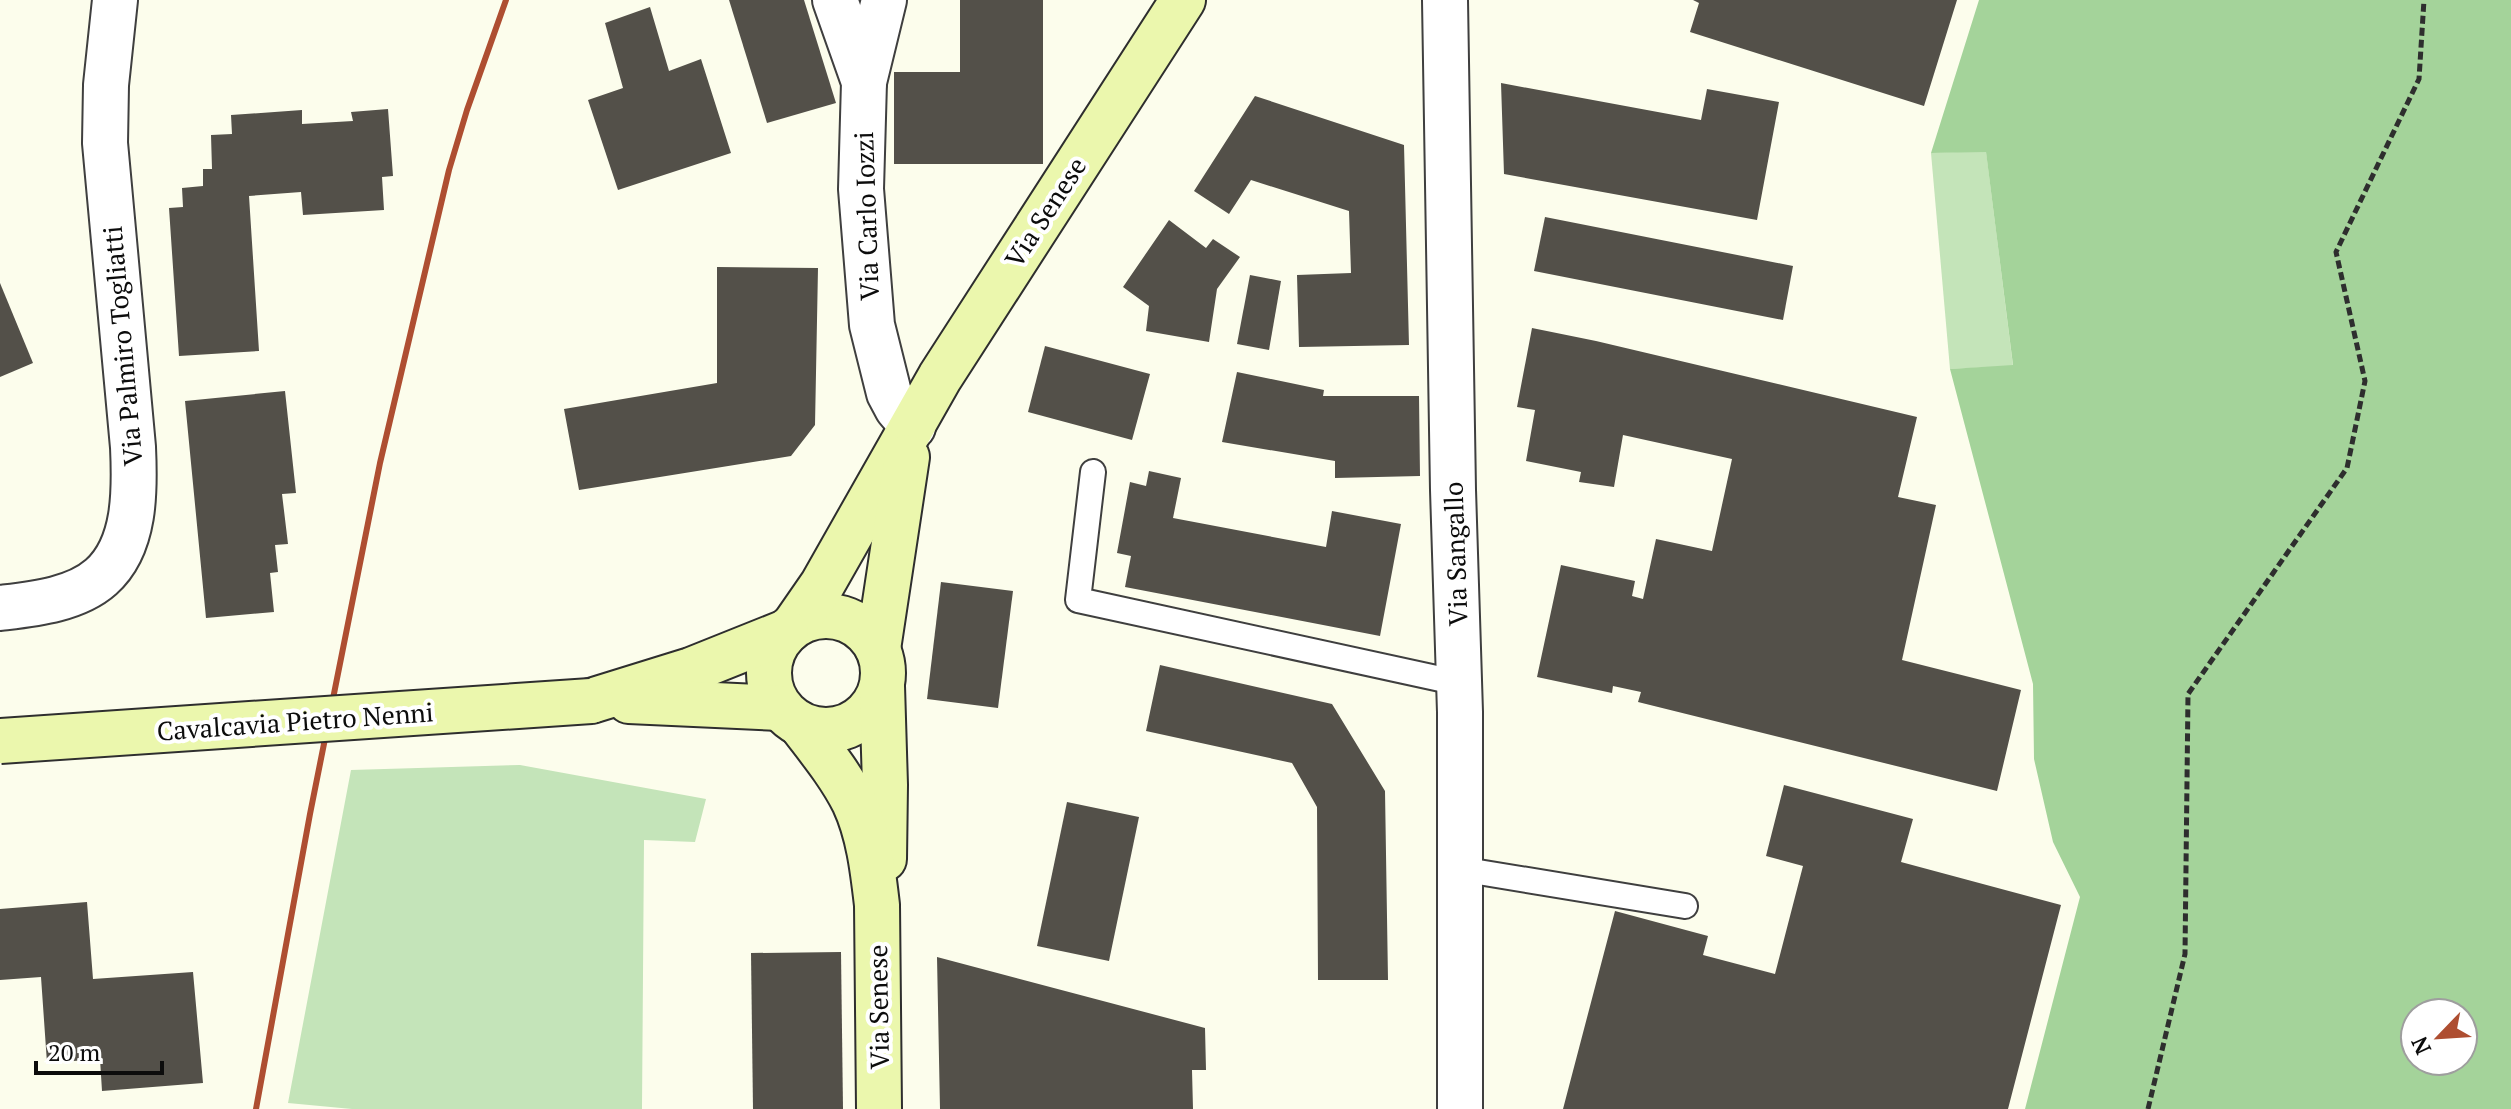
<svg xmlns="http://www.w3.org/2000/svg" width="2511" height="1109" font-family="'PT Serif',serif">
<rect width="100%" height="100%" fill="#fcfdec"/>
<g fill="#c4e4b9">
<polygon points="1986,151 2013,366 1950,369 1931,153"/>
<polygon points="520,765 706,799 695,842 644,840 642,1109 352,1109 288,1103 351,770"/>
</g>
<path fill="#a4d39a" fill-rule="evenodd" d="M1979,0H2511V1109H2025L2080,897L2053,842L2034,759L2033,684L1950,369L2013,365L1986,152L1931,153ZM2415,1013H2463V1061H2415Z"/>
<g fill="#535049">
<polygon points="729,0 804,0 836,103 767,123"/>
<polygon points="960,0 1043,0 1043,164 894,164 894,72 960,72"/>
<polygon points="1693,0 1957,0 1924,106 1690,32 1699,3"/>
<polygon points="650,7 669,71 701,59 731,153 618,190 588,100 623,88 605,23"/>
<polygon points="1501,83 1701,120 1707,89 1779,102 1757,220 1504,174"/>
<polygon points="1255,96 1404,145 1409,345 1299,347 1297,275 1351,273 1349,211 1251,180 1229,214 1194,191"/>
<polygon points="388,109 393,176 382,177 384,210 303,215 301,192 249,196 259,351 179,356 169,208 183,207 182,188 203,186 203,169 212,169 211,135 232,134 231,115 302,110 302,124 353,121 351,112"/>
<polygon points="1545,217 1793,266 1783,320 1534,271"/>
<polygon points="1169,220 1206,248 1213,239 1240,257 1217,289 1209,342 1146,331 1149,306 1123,287"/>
<polygon points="717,267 818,268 815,425 791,456 579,490 564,409 717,383"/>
<polygon points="1250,275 1281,281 1269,350 1237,344"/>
<polygon points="0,283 33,363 0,377"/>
<polygon points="1532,328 1596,341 1917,417 1898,497 1936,505 1902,660 2021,690 1997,791 1638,702 1641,692 1613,686 1612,693 1537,677 1561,565 1635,581 1632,596 1643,599 1656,539 1712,551 1732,459 1623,435 1614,487 1579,482 1581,472 1526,461 1535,410 1517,407"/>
<polygon points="1045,346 1150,374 1132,440 1028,412"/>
<polygon points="1237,372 1324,390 1323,396 1419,396 1420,476 1335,478 1335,461 1222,442"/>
<polygon points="285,391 296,493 282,494 288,544 275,545 278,572 270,573 274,612 206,618 185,401"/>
<polygon points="1149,471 1181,478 1173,518 1326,547 1332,511 1401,524 1380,636 1125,587 1131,556 1117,553 1130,482 1146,486"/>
<polygon points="941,582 1013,591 998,708 927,699"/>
<polygon points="1160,665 1332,704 1385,791 1388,980 1318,980 1317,807 1292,763 1146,731"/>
<polygon points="1784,785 1913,819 1901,862 2061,905 2008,1109 1563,1109 1615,911 1708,936 1703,955 1775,974 1803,866 1766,856"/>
<polygon points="1067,802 1139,817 1109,961 1037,946"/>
<polygon points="87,902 93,979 193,972 203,1083 102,1091 100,1059 47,1063 41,977 0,980 0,909"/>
<polygon points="841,952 843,1109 753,1109 751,953"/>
<polygon points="937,957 1205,1028 1206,1070 1192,1070 1193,1109 940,1109"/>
</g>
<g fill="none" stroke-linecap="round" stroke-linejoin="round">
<defs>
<g id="lane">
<polyline points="1093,472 1078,600 1459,683"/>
<polyline points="1460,869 1685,906"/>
</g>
<g id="street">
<polyline points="835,0 864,82 861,189 872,325 889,393 897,408 913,427"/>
<polyline points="1445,0 1453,490 1460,712 1460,1109"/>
<polyline points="864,82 884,0"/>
<path d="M0,608C33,604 75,600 101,577C136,546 135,490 133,447L105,143L106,85L115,0"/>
</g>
<g id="secondary">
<circle cx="826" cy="673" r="57"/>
<polyline points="795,624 822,585 940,377 1183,0"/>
<polyline points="878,649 907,457"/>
<polyline points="882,686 885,785 884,859"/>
<polyline points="591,701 691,670 786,632"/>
<polyline points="629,701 780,708"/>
<path d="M801,725C820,750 840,774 854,802C869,834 873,871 877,905L879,1109"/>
</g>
</defs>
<use href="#lane" stroke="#3f3f3f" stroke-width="28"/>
<use href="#street" stroke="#3f3f3f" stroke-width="48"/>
<use href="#secondary" stroke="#2e2e2e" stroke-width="48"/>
<polyline stroke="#2e2e2e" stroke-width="5" stroke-dasharray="8 4" stroke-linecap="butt" points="2148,1109 2185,954 2188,694 2347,468 2365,381 2336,252 2419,79 2424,0"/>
<use href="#lane" stroke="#fff" stroke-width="24"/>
<use href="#street" stroke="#fff" stroke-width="44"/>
<use href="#secondary" stroke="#ebf7ad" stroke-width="44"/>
<polyline stroke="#ae4e31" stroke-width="6" points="256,1109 310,814 380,463 449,170 467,110 506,0"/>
<defs>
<polyline id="secondary-bridge" points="0,741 591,701"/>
</defs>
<use href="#secondary-bridge" stroke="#2e2e2e" stroke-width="48" stroke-linecap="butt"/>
<use href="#secondary-bridge" stroke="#ebf7ad" stroke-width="44"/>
</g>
<g text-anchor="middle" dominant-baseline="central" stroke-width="8" stroke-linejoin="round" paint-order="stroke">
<g font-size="26" fill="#0c0c0c" stroke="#fff">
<text transform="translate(1045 212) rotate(-57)">Via Senese</text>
<text transform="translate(866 216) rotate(-92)">Via Carlo Iozzi</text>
<text transform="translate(122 346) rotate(-95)">Via Palmiro Togliatti</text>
<text transform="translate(1455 554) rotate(-92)">Via Sangallo</text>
<text transform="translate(295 721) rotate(-4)">Cavalcavia Pietro Nenni</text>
<text transform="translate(878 1007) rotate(-91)">Via Senese</text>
</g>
</g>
<g transform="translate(2439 1037) rotate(245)"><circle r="38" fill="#ffffff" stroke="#9e9e9e" stroke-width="2"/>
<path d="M0-6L14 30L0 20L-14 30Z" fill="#ae4e31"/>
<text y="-12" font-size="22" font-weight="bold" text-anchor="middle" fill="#0c0c0c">N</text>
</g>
<path d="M36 1061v12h126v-12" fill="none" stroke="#0c0c0c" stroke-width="4"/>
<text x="48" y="1061" font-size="24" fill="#0c0c0c" stroke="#ffffff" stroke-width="6" paint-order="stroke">20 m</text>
</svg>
